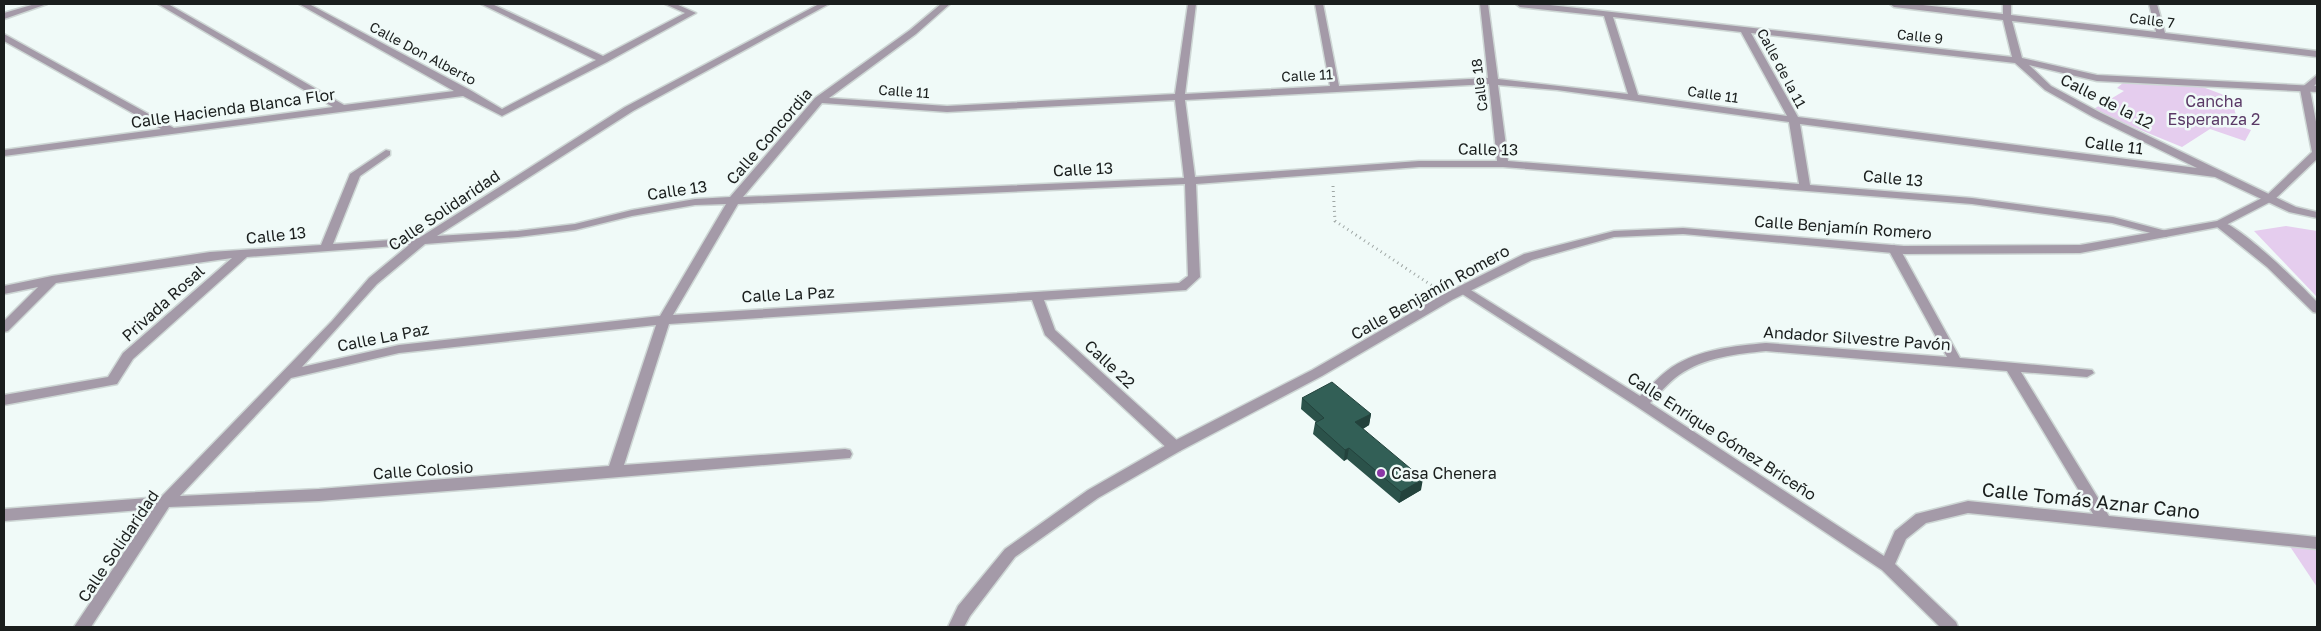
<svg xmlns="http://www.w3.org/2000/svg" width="2321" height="631" font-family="'Golos Text',sans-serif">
<rect width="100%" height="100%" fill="#f0faf8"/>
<g fill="#e5cdee">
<polygon points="2124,82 2200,86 2232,98 2235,112 2242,127 2251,130 2245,141 2210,129 2182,147 2092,110 2124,91 2117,88"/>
<polygon points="2286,226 2317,231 2317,297 2254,231"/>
<polygon points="2289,545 2317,548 2317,587"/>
</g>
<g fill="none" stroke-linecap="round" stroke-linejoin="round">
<defs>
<g id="minor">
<polygon points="35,4 47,4 4,19 4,13"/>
<polygon points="158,4 168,4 344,105 454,91 299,4 309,4 470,90 502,109 596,60 481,4 492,4 603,56 685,13 665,4 676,4 696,13 607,62 502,116 463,96 4,156 4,150 161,129 4,41 4,34 174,128 333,107"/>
<path d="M819,4H829L633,111L437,236L518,231L575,224L632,210L695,199L730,197L815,98L910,30L941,4H950L916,34L829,98L947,106L1175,94L1188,4H1196L1185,94L1330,86L1315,4H1323L1339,86L1488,78L1480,4H1488L1498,79L1628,94L1604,16L1520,7L1516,4H1541L2012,57L2003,20L1894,7L1890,4H1914L2003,14V4H2011V15L2156,32L2149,4H2157L2165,33L2317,51V57L2012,21L2022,58L2097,75L2317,86V92L2097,81L2029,65L2051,86L2101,113L2296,207L2317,212V218L2289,212L2215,177L1800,124L1810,185L1972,198L2113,217L2170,232L2172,234L2166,237L2112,223L1972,204L1503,167H1419L1196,184L1200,277L1186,290L1044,300L1055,330L1180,443L1182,447L1180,451H1170L1045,335L1032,300L669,324L624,465L845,449L850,450L852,454L850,458L499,487L319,501L169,507L91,627H74L153,509L4,521V509L161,497L332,321L369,278L409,245L247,257L133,359L117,384L4,405V395L108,377L123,353L232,258L56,283L8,331L4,332V321L38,287L4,294V286L52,276L210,252L321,245L350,174L386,150L390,151V155L360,176L333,244L419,238L625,107ZM1613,17L1741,32L1787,116L1638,95ZM1751,33L2015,63L2045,90L2093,117L2197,168L1798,117ZM1489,84L1497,161H1419L1195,177L1185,100ZM1498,85L1557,90L1789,122L1799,184L1508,161ZM1175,100L1184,178L743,197L822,103L947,112ZM1185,184L1188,276L1179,283L673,315L738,204ZM726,204L660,316L399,345L302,367L377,284L425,244L518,237L575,230L632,216L695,205ZM656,325L609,466L319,489L180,496L291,378L399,353Z"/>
<path d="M2220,221C2241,226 2300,284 2317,302V313L2313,312L2267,267L2216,226L2214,224L2216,222Z"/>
<path d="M1894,245L1900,249L1960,358L2092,370L2094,373L2087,377L2021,372L2109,516L2317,537V549L1968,513L1926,523L1906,539L1895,564L1956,622L1958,627H1940L1882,570L1636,406L1456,290L1462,286L1466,287L1640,396C1651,386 1660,375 1672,367C1700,349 1734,346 1766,343L1947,357L1888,249ZM1766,351L2007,371L2093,514L1968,501L1916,514L1895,531L1884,556L1650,403C1660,393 1668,383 1679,375C1705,357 1736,354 1766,351Z"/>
</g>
<polygon id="tertiary" points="2317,75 2317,83 2310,90 2317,127 2317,159 2274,200 2224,226 2080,253 1904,254 1683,234 1614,237 1532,260 1452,300 1322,376 1180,451 1098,498 1015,557 970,616 964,627 948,627 958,606 1005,549 1088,490 1170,443 1312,370 1444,294 1524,254 1614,231 1683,228 1904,246 2080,245 2217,221 2266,196 2312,152 2300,89"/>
</defs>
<use href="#minor" stroke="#ced7d5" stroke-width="3"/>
<use href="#tertiary" stroke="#ced7d5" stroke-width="3"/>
<polyline stroke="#9fa7a5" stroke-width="3" stroke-dasharray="1 4" stroke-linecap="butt" points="1333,186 1335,221 1434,287"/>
<use href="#minor" fill="#a49aa8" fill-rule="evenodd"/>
<use href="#tertiary" fill="#a49aa8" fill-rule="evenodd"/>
</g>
<polygon fill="#2b524a" points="1302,398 1371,414 1369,425 1363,429 1421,490 1399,503 1347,459 1344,461 1313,434 1315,423 1316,422 1301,409"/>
<g fill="#23423c">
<polygon points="1371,414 1369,425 1354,434 1355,422"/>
<polygon points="1349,448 1347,459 1344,461 1345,450"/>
<polygon points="1423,479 1421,490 1399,503 1401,492"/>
</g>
<polygon fill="#325f56" stroke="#23423c" points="1332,382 1371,414 1355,422 1423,479 1401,492 1349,448 1345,450 1315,423 1324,418 1302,398"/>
<circle fill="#8b37a6" stroke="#f0faf8" stroke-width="2" cx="1381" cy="473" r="5"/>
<g text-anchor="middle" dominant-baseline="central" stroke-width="5" stroke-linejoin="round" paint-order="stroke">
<g font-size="14" fill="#1a1e1d" stroke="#f0faf8">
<text transform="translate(2152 20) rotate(7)">Calle 7</text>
<text transform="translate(1920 36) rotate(6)">Calle 9</text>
<text transform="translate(423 53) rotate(28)">Calle Don Alberto</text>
<text transform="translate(1782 68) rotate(62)">Calle de la 11</text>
<text transform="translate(1307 75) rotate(-3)">Calle 11</text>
<text transform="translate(1479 85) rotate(-97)">Calle 18</text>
<text transform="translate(904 91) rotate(4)">Calle 11</text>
<text transform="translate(1713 94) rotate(8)">Calle 11</text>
</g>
<g font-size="16" fill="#1a1e1d" stroke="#f0faf8">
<text transform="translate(2107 101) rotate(27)">Calle de la 12</text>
<text transform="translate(233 108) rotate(-8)">Calle Hacienda Blanca Flor</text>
<text transform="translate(769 136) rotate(-49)">Calle Concordia</text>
<text transform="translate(2114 145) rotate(7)">Calle 11</text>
<text transform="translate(1488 149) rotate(1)">Calle 13</text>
<text transform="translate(1083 169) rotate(-3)">Calle 13</text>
<text transform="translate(1893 178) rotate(5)">Calle 13</text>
<text transform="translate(677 190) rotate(-8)">Calle 13</text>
<text transform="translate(444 210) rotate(-34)">Calle Solidaridad</text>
<text transform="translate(1843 227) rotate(4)">Calle Benjamín Romero</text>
<text transform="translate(276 235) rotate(-6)">Calle 13</text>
<text transform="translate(1430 292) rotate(-29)">Calle Benjamín Romero</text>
<text transform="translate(788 294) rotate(-3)">Calle La Paz</text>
<text transform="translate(163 303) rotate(-42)">Privada Rosal</text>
<text transform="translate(383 337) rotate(-11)">Calle La Paz</text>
<text transform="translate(1857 338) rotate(4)">Andador Silvestre Pavón</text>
<text transform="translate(1110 364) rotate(43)">Calle 22</text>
<text transform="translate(1722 436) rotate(33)">Calle Enrique Gómez Briceño</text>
<text transform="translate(423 470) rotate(-4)">Calle Colosio</text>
<text transform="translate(118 546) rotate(-56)">Calle Solidaridad</text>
</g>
<g font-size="16" fill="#5a3966" stroke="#f0faf8">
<text x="2214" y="101">Cancha<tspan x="2214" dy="18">Esperanza 2</tspan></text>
</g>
<g font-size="16" fill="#1a1e1d" stroke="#f0faf8" text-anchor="start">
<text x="1391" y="473">Casa Chenera</text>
</g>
<g font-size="19" fill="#1a1e1d" stroke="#f0faf8">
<text transform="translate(2091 500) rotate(6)">Calle Tomás Aznar Cano</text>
</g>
</g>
<rect width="2321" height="631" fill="none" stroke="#1a1e1d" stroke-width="10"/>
</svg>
